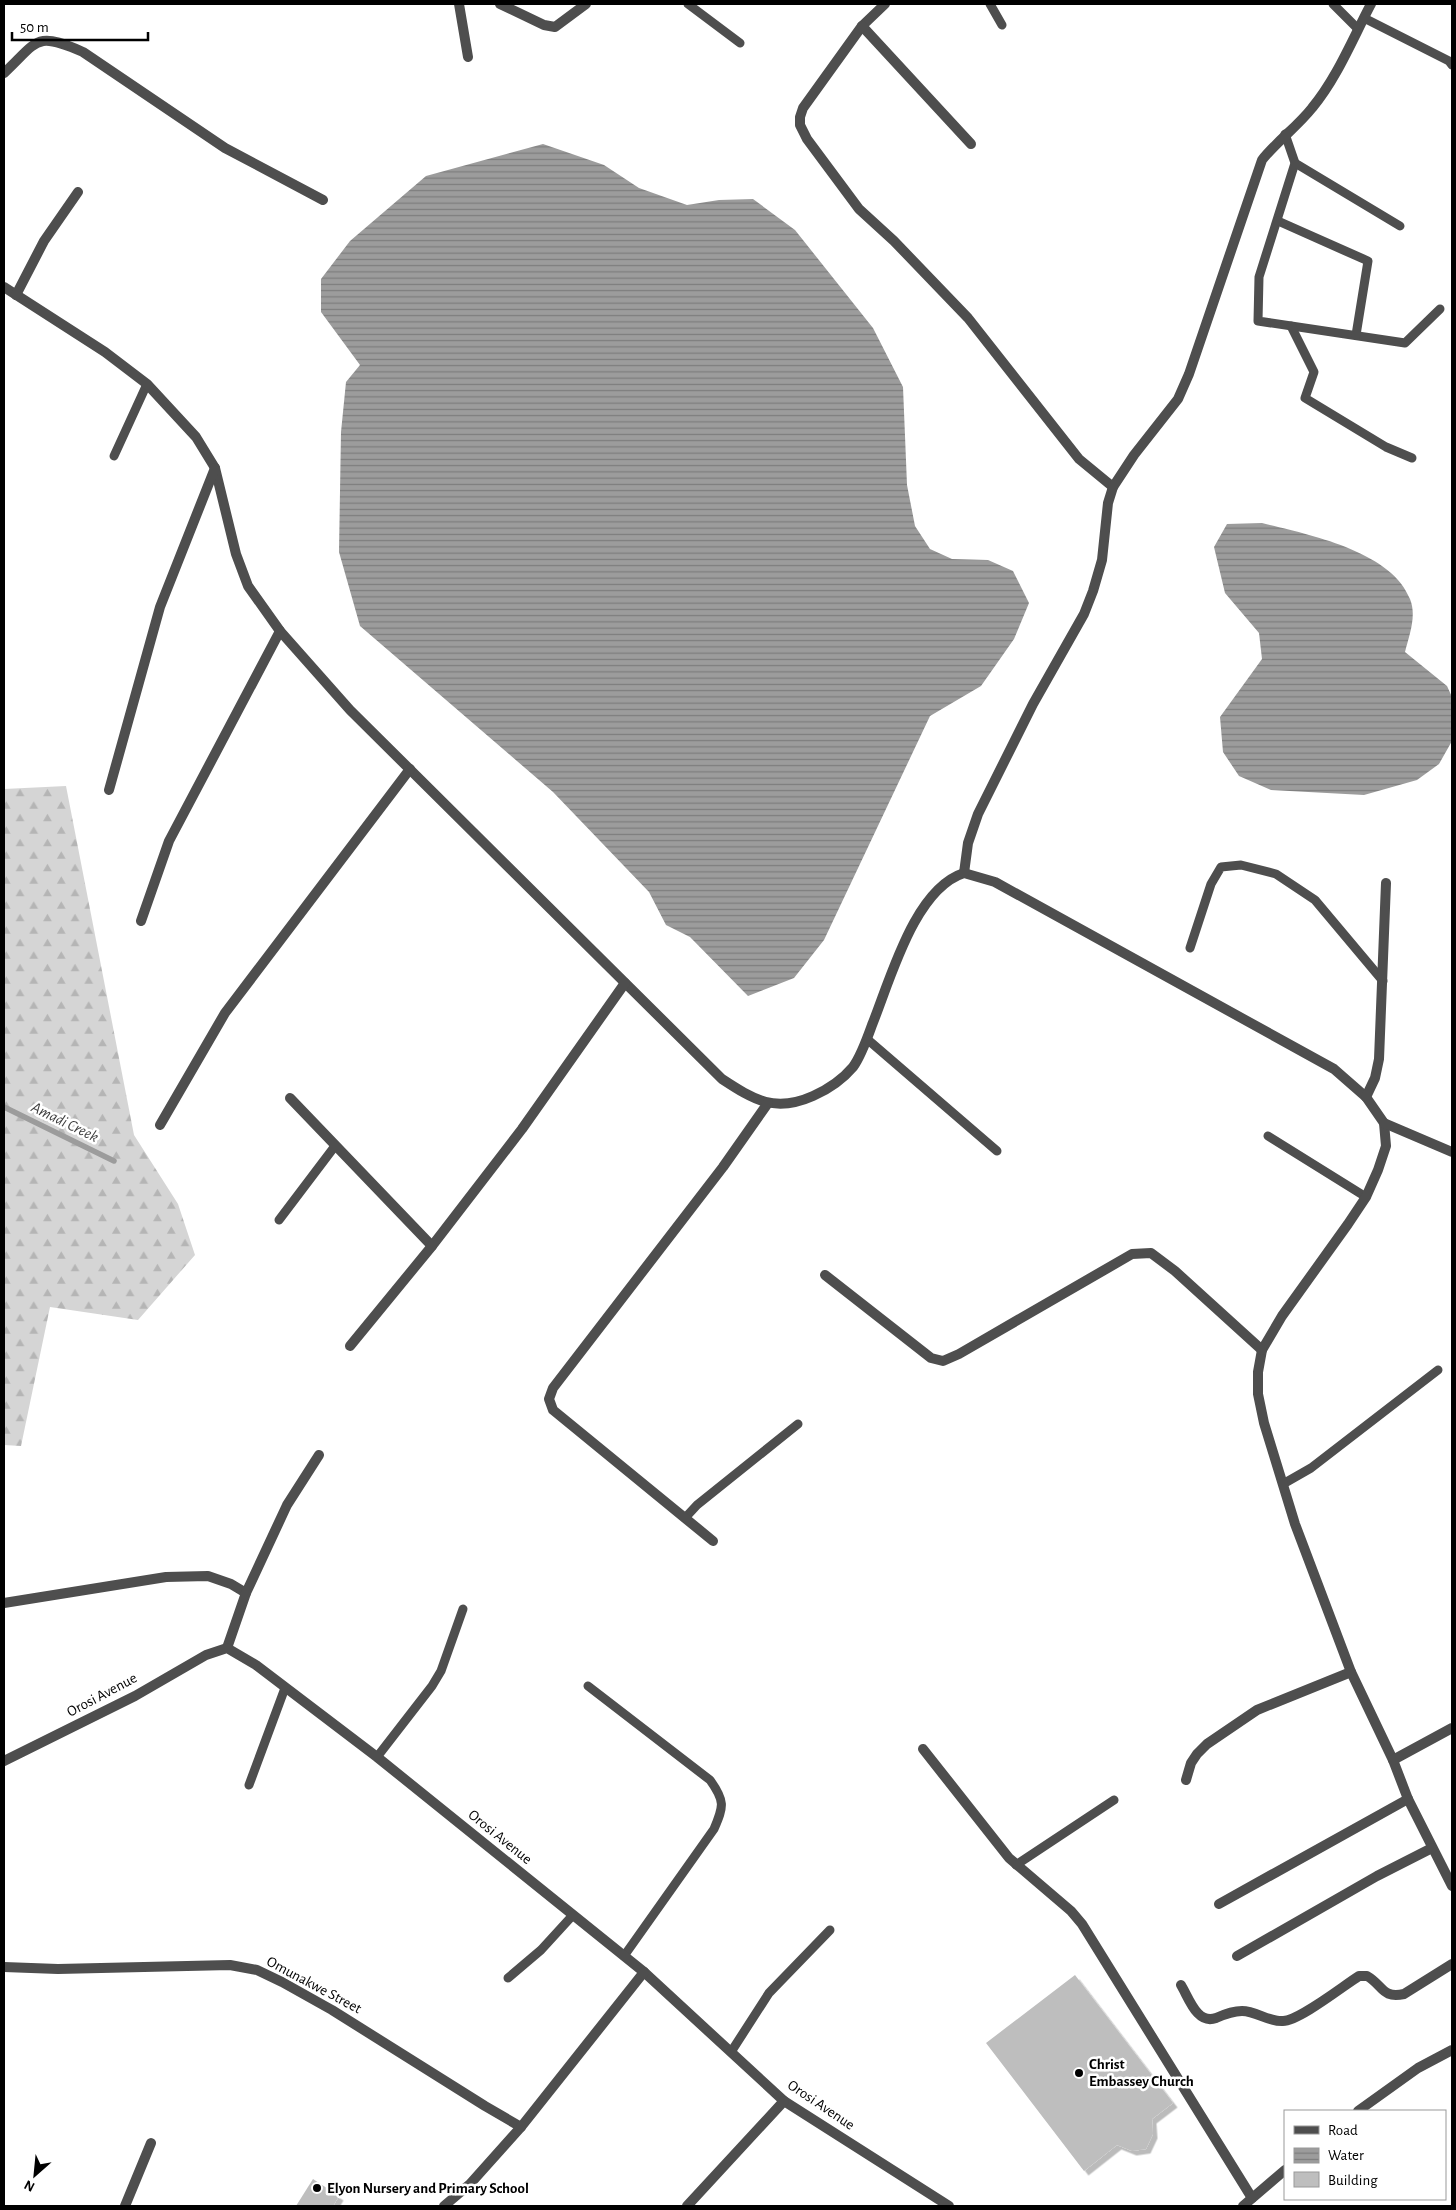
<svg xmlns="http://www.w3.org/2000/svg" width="1456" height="2210" font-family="'Alegreya Sans',sans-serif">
<defs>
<pattern id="forest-firs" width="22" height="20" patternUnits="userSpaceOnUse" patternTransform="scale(1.25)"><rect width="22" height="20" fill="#d5d5d5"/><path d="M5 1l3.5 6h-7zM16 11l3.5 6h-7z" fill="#b5b5b5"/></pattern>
<pattern id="water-rules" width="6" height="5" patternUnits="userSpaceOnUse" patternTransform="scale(1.25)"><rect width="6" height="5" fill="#9c9c9c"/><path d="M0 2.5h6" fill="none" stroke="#7d7d7d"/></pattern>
<filter id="shadow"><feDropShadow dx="4.5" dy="4.5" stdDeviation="0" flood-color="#0004"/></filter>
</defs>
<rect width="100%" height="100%" fill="#fff"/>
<polygon fill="url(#forest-firs)" points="66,786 134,1135 178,1204 195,1255 138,1320 50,1307 21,1446 4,1445 4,789"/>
<g fill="url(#water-rules)">
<polygon points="543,144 604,165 639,188 687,205 719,200 753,199 795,230 873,328 903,387 907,485 915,526 930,549 952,559 988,560 1013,571 1029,603 1014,639 981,686 930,716 824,940 794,978 748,996 690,937 666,925 649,892 553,792 360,626 339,552 341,432 346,382 360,365 321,312 321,279 350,241 426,176"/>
<path d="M1262,523C1307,534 1392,551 1410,599C1417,616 1409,636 1405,652L1447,686L1452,697V741L1439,764L1417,780L1364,795L1271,790L1239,776L1223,752L1220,717L1262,659L1259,633L1225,593L1214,547L1227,524Z"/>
</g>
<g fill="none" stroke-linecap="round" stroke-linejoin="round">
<polyline stroke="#9c9c9c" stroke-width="5.5" points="4,1107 114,1161"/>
</g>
<g fill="#bebebe" filter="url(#shadow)">
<polygon points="1075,1975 1173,2103 1152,2119 1153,2134 1146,2149 1132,2151 1117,2145 1084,2171 986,2043"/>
<polygon points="313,2179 339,2196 333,2206 296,2206"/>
</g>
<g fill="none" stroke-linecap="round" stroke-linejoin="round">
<g stroke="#4e4e4e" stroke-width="9">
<polyline points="688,4 740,43"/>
<polyline points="990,4 1002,25"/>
<polyline points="1333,4 1358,29"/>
<polyline points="1364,18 1449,61 1452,65"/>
<polyline points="1285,134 1295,163 1259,277 1258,321 1405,343 1440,309"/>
<polyline points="1295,163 1400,226"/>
<polyline points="1278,221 1368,261 1356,335"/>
<polyline points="1291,326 1314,372 1305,398 1386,447 1412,458"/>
<polyline points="114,456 147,384"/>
<polyline points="1190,948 1211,884 1221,867 1241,865 1276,874 1315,900 1383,981"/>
<polyline points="867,1039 997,1151"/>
<polyline points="1268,1136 1366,1197"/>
<polyline points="279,1220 335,1146"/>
<polyline points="1283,1484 1311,1468 1438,1370"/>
<polyline points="685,1518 697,1505 798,1424"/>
<path d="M588,1686L710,1780C725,1801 724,1806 714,1829L624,1956"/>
<polyline points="377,1757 432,1686 441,1671 463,1609"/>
<polyline points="249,1785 285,1688"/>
<polyline points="1016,1865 1114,1800"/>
<polyline points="508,1978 541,1950 573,1915"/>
<polyline points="731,2052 769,1993 830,1930"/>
</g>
<g stroke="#4e4e4e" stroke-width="10">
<polyline points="459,4 468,57"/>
<polyline points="500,4 544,25 555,27 586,4"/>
<polyline points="885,4 862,26 803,108 800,117 800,125 807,139 859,209 894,241 968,318 1079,459 1113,487"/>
<polyline points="862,26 971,144"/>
<path d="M4,73C39,40 35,31 83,52L225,148L323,200"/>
<path d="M4,287L105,352L147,384L196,437L215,468L236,554L248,586L280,631L350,710L722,1079C754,1100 775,1113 813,1096C829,1089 842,1080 853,1067C861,1056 867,1039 872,1025C890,981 914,889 964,873L995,882L1334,1069L1366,1097L1384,1123L1386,1146L1378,1170L1366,1197L1348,1224L1282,1316L1262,1350L1258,1372V1394L1264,1423L1295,1524L1351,1672L1393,1760L1408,1799L1452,1886"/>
<polyline points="16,295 44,241 78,192"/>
<polyline points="109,790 160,607 215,468"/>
<path d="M964,873L968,843L978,814L1033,704L1084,614L1093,591L1102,560L1108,503L1113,487L1134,455L1178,399L1189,374L1262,160C1277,141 1297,127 1312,108C1337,78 1353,38 1371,4"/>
<polyline points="141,921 169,841 280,631"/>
<polyline points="1366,1097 1375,1078 1379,1059 1386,883"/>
<polyline points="290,1098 432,1246"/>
<polyline points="1384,1123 1452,1152"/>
<polyline points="160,1125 225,1013 410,769"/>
<polyline points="825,1275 931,1358 943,1361 959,1354 1132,1254 1151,1253 1175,1271 1262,1350"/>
<polyline points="350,1346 432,1246 522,1129 625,983"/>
<polyline points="713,1541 553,1410 549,1399 553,1388 723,1167 768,1103"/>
<polyline points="4,1603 166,1577 208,1576 231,1584 246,1593"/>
<polyline points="227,1648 246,1593 287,1505 319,1455"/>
<polyline points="923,1749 1009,1858 1071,1911 1082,1924 1252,2198"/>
<polyline points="1393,1760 1452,1728"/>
<polyline points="4,1761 135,1696 206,1655 227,1648 256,1665 377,1757 644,1972 784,2101 949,2206"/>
<polyline points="1186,1780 1191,1763 1197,1754 1207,1744 1257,1710 1351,1672"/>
<polyline points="1219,1904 1408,1799"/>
<polyline points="1237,1956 1377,1876 1432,1848"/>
<polyline points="4,1967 58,1969 230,1965 257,1970 282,1982 332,2010 485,2106 521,2127"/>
<path d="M1181,1985C1189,1998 1197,2025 1216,2018C1225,2014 1233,2011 1242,2011C1256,2011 1269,2022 1283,2021C1299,2021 1343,1986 1359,1976H1367C1383,1985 1382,1999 1404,1994L1452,1964"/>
<polyline points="1358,2111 1418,2068 1452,2050"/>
<polyline points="125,2206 151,2143"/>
<polyline points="444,2206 470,2184 521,2127 644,1972"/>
<polyline points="687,2206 784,2101"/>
<polyline points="1243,2206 1285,2170"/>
</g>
</g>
<g fill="#000" stroke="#fff" stroke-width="2">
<circle cx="1079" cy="2073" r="5"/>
<circle cx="317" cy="2188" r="5"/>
</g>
<g text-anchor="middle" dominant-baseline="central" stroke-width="5" stroke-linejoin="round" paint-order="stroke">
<g font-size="15" fill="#000" stroke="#fff">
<text transform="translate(102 1695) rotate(-28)">Orosi Avenue</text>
<text transform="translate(500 1837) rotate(39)">Orosi Avenue</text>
<text transform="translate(314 1985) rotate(28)">Omunakwe Street</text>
<text transform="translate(821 2105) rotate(34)">Orosi Avenue</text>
</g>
<g font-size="15" font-weight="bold" fill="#000" stroke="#fff" text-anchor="start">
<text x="1089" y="2064">Christ<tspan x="1089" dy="17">Embassey Church</tspan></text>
<text x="327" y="2188">Elyon Nursery and Primary School</text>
</g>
<g font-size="16" font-style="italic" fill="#3d3d3d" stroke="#fff">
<text transform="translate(65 1122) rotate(26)">Amadi Creek</text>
</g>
</g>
<rect width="1456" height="2210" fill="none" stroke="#000000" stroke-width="10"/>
<rect x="1284" y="2110" width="162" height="90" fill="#ffffff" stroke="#999999"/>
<rect x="1294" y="2126" width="25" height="8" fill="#4e4e4e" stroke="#999999"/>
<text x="1328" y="2135" font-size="15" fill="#000000">Road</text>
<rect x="1294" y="2148" width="25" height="15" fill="url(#water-rules)" stroke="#999999"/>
<text x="1328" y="2160" font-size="15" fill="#000000">Water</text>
<rect x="1294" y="2172" width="25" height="15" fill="#bebebe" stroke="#999999"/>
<text x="1328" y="2185" font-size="15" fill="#000000">Building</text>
<g transform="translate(35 2175) rotate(207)" stroke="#ffffff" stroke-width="4" paint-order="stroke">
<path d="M0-4L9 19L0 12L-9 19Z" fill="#000000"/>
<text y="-8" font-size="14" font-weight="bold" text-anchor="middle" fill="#000000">N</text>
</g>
<path d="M12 32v8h136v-8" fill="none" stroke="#000000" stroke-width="2.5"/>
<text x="20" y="32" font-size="15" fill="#000000" stroke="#ffffff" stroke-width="4" paint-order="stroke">50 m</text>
</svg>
